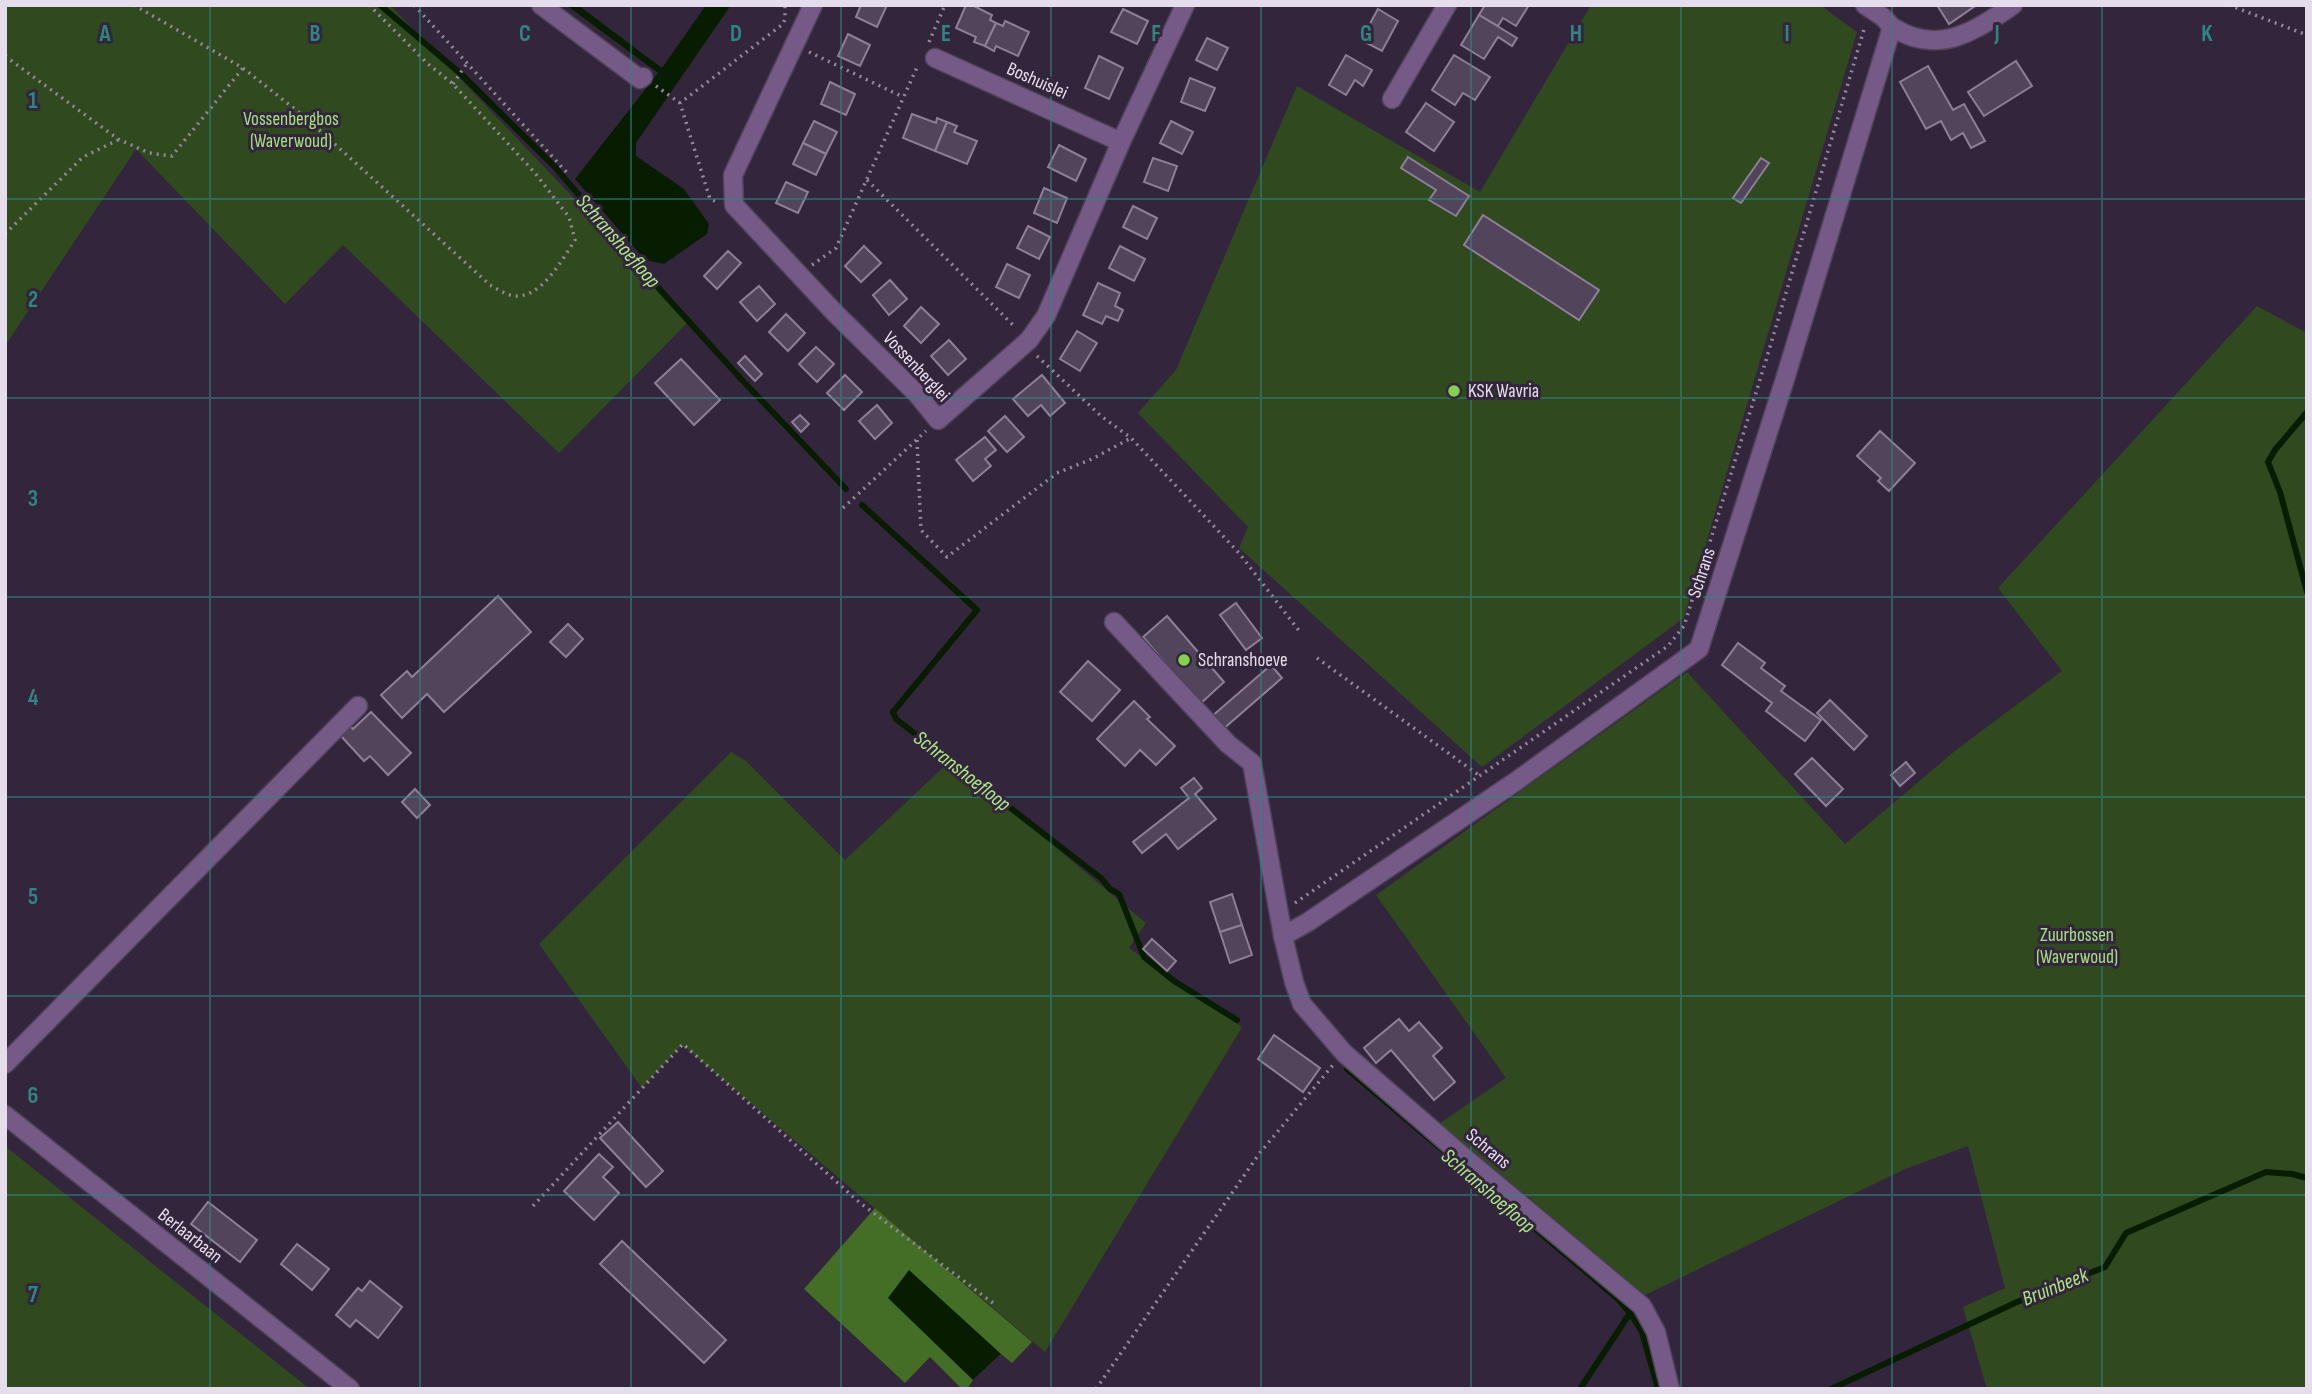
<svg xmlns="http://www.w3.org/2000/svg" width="2312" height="1394" font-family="'Sofia Sans Condensed',sans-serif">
<rect width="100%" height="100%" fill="#33263c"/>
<g fill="#30491f">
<polygon points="5,5 390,5 690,320 559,453 343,245 285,304 136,149 5,346"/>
<polygon points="1591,5 1820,5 1857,32 1684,618 1482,767 1239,548 1248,527 1138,413 1176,370 1297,86 1480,192"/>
<polygon points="2257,306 2307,333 2307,1389 1987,1389 1963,1307 2005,1288 1968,1146 1905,1169 1645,1295 1440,1123 1506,1078 1376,895 1687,672 1845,844 1956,750 2062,671 1998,588"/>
<polygon points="731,752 746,761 845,860 951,760 1146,923 1129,948 1242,1027 1045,1352 682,1045 642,1088 539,944"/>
<polygon points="5,1146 310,1389 5,1389"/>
</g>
<polygon fill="#446d25" points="875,1208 1032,1342 1012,1363 1001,1354 973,1380 967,1389 962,1389 930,1357 905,1383 804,1289"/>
<g fill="#081d00">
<polygon points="566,5 578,5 662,68 706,5 731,5 636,143 636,156 684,189 709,224 707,234 664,264 645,260 575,179 658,73"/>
<polygon points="909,1270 1001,1354 973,1380 888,1298"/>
</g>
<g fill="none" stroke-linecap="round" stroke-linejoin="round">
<g stroke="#081d00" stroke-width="6">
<polyline points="380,5 461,74 554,166 663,293 742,380 846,489"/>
<polyline points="2307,412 2275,450 2268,462 2280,492 2307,592"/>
<polyline points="862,505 977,610 893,712 896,719 1102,879 1110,889 1119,894 1144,957 1174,981 1237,1020"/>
<polyline points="1347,1069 1618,1299 1630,1313"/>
<polyline points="1580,1389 1630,1313 1642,1332 1658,1389"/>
<polyline points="1831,1389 2017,1302 2105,1267 2126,1233 2266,1172 2292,1174 2307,1178"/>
</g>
</g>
<g fill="#52445b" stroke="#8e7f99" stroke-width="2">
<polygon points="861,5 887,5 877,27 856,17"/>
<polygon points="966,5 972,5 992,15 990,20 996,23 985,46 974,42 976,37 956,28"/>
<polygon points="1485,5 1529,5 1516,26 1503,18 1498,26 1479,15"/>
<polygon points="1937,5 1974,5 1975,6 1949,24"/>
<polygon points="1123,9 1148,21 1137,44 1111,32"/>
<polygon points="1378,9 1398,21 1382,51 1361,40"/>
<polygon points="1479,15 1517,38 1512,46 1498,37 1484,59 1461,45"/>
<polygon points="1005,21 1029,32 1018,56 996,46 994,51 985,46 996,23 1003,26"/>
<polygon points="848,34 870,45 860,66 838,56"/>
<polygon points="1207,38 1228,48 1217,70 1196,60"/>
<polygon points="1346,55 1372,70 1363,86 1355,80 1346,95 1329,85"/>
<polygon points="1454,55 1490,77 1475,100 1463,93 1455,105 1432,90"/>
<polygon points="1099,56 1123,68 1109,99 1085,88"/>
<polygon points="2016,61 2032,86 1984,116 1968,92"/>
<polygon points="1928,66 1953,110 1964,104 1985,141 1971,148 1963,133 1951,140 1941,121 1926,129 1900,82"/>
<polygon points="1190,78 1215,88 1205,111 1181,102"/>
<polygon points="830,82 855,94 846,115 821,104"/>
<polygon points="1426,103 1454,122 1434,151 1406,132"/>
<polygon points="912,114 936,123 937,118 947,122 935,151 903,138"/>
<polygon points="814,121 837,132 826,154 803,143"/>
<polygon points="1171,121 1193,132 1182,154 1160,143"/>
<polygon points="947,122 957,126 954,132 977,141 967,164 935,151"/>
<polygon points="803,143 826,154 816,175 793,164"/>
<polygon points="1059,145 1086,159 1076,181 1048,167"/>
<polygon points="1408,157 1469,196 1456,216 1429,200 1436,190 1401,168"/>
<polygon points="1153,158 1177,166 1168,191 1144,182"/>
<polygon points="1761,158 1769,163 1741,203 1733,198"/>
<polygon points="786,182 808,192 798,213 776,203"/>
<polygon points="1044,188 1067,198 1057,223 1034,213"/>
<polygon points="1133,206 1157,218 1147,239 1123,227"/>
<polygon points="1483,215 1599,290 1579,320 1464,245"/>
<polygon points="1028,226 1050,237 1039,259 1017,248"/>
<polygon points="864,246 881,263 861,282 845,266"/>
<polygon points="1120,246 1145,259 1134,281 1109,268"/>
<polygon points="728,251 741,263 717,289 704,276"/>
<polygon points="1007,264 1030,275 1019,298 996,287"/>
<polygon points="890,280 907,299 889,315 873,295"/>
<polygon points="1098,283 1120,293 1115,306 1123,310 1118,321 1106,316 1102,324 1083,315"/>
<polygon points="759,286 775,304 757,321 740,302"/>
<polygon points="921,307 939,324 921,343 904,326"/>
<polygon points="786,314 805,333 788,351 769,332"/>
<polygon points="1077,331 1097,343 1080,371 1060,359"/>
<polygon points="949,340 966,359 948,375 931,356"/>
<polygon points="816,347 834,364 817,382 799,364"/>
<polygon points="745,356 762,374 755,381 738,363"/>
<polygon points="681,359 720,400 694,425 655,383"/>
<polygon points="845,375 862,392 844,410 827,393"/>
<polygon points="1042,375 1065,403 1050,416 1041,405 1028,416 1013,399"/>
<polygon points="877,405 892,423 875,439 859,421"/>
<polygon points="800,415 809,424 801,432 792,422"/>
<polygon points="1005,416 1024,437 1007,452 988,431"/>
<polygon points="1880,431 1915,463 1889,491 1878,481 1881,478 1857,456"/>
<polygon points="985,437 996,450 985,459 991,466 973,481 956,460"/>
<polygon points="498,596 531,632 444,712 427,694 402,718 381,695 407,671 412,677"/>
<polygon points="1236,603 1262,638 1246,650 1220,615"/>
<polygon points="1167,616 1224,682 1200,704 1143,637"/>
<polygon points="568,624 583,639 566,657 550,642"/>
<polygon points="1738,643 1765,663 1761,668 1785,686 1781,691 1821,720 1805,741 1766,711 1772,703 1722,665"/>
<polygon points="1088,661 1120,690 1092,721 1060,692"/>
<polygon points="1271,665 1282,678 1222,730 1211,717"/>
<polygon points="1830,700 1867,736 1854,750 1817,713"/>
<polygon points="1134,701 1150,717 1147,719 1175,746 1156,765 1140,750 1125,766 1097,739"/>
<polygon points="371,712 411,753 388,775 370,756 364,761 340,735 350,726 353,729"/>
<polygon points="1812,758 1843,789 1826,806 1795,774"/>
<polygon points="1906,762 1915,773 1900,786 1891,775"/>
<polygon points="1194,778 1202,788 1195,794 1216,819 1178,849 1166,834 1142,853 1133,842 1189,798 1181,788"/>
<polygon points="415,789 430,805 417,818 402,802"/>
<polygon points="1232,894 1242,925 1220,932 1210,902"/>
<polygon points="1242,925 1252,955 1230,963 1220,932"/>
<polygon points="1152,939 1176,961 1167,971 1143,949"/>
<polygon points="1399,1019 1409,1031 1419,1022 1442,1048 1433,1056 1455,1082 1434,1100 1391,1050 1376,1063 1364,1048"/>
<polygon points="1274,1035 1320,1068 1303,1092 1258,1059"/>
<polygon points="618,1122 663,1171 646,1187 600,1138"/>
<polygon points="599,1154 613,1167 603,1177 619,1193 594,1220 564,1191"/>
<polygon points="208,1202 257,1240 240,1262 191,1224"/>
<polygon points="622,1241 726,1340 704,1363 600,1264"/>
<polygon points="297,1244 329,1269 312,1290 281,1264"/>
<polygon points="370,1281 402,1307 378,1338 356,1320 350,1327 336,1315 358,1288 362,1291"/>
</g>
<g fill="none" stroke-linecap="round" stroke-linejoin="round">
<defs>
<g id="minor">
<polyline points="541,5 640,79 643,77"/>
<polyline points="813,5 733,175 734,205 835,313 917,394 938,420 1029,340 1046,316 1121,142 1185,5"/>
<path d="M1865,5C1871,9 1877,13 1883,17C1887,21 1890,26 1894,28C1939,56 1975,31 2013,5"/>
<polyline points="935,58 1121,142"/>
<polyline points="1392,99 1447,5"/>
<polyline points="1114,622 1228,744 1252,763 1283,936 1294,982 1302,1004 1344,1053 1465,1158 1642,1306 1656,1332 1670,1389"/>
<polyline points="1283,936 1308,922 1515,782 1699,649 1785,379 1892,27"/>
<polyline points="5,1064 358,706"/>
<polyline points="5,1115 350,1389"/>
</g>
</defs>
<use href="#minor" stroke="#4f4358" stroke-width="21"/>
<g stroke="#94899b" stroke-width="3.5" stroke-dasharray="2 5" stroke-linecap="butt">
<path d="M134,5L243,68L306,118L490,285C496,288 503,293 510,295C539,303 562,260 575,240L569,217L535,173L453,84L428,64L369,5"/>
<polyline points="414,5 569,175"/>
<polyline points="2229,5 2307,35"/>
<polyline points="929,42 945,5"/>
<polyline points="809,52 903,97"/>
<polyline points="5,56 118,139 149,153 172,156 243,68"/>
<polyline points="453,84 467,63"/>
<polyline points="656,86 680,103"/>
<polyline points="867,180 1016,328"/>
<polyline points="715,201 710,199 680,103 783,24 785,19 785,5"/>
<polyline points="5,234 83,157 118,140"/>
<polyline points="812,265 836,248 918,65"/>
<polyline points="1037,356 1101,416 1131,438 1239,553 1300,632"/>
<polyline points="917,440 921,530 947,557 1057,473 1092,459 1131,438"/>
<polyline points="843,508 926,431"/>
<polyline points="1317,658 1480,776"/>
<polyline points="1295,903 1668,646 1684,626 1767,357 1865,26"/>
<polyline points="533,1206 683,1044 859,1202 993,1303"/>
<polyline points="1096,1389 1259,1154 1333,1065"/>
</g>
<use href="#minor" stroke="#755a87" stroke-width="18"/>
</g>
<path fill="none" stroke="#2f8581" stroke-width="2" stroke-opacity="0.55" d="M210,5V1389M420,5V1389M631,5V1389M841,5V1389M1051,5V1389M1261,5V1389M1471,5V1389M1681,5V1389M1892,5V1389M2102,5V1389M5,199H2307M5,398H2307M5,597H2307M5,797H2307M5,996H2307M5,1195H2307"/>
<g fill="#84cf4d" stroke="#33263c" stroke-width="2.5">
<circle cx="1454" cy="391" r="7"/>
<circle cx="1184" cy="660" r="7"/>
</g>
<g text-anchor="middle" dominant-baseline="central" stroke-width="6" stroke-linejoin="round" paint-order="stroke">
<g font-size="19" fill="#e5ddeb" stroke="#33263c">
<text transform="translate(1037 81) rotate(24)">Boshuislei</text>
<text transform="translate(916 367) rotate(47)">Vossenberglei</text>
<text transform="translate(1702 573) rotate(-72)">Schrans</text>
<text transform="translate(1488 1149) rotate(40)">Schrans</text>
<text transform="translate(190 1236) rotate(38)">Berlaarbaan</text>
</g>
<g font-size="19" fill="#a5e07e" stroke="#33263c">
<text x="291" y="119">Vossenbergbos<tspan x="291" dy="22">(Waverwoud)</tspan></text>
<text x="2077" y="935">Zuurbossen<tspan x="2077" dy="22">(Waverwoud)</tspan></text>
</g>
<g font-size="19" fill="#e5ddeb" stroke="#33263c" text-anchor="start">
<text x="1468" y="391">KSK Wavria</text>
<text x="1198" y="660">Schranshoeve</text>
</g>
<g font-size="21" font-style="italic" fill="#abe784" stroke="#33263c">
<text transform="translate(618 241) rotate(49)">Schranshoefloop</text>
<text transform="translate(962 771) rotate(38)">Schranshoefloop</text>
<text transform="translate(1488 1191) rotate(41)">Schranshoefloop</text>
<text transform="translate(2055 1287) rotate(-22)">Bruinbeek</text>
</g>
</g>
<g font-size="23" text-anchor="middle" font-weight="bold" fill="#2f8581" stroke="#33263c" stroke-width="6" stroke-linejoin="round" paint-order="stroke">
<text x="105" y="41">A</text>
<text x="315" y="41">B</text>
<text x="525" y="41">C</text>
<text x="736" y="41">D</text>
<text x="946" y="41">E</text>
<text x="1156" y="41">F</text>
<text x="1366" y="41">G</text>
<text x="1576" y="41">H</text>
<text x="1787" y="41">I</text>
<text x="1997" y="41">J</text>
<text x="2207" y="41">K</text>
<text x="33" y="108">1</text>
<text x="33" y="307">2</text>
<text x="33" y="506">3</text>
<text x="33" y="705">4</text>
<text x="33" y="904">5</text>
<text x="33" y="1103">6</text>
<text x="33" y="1302">7</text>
</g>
<rect width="2312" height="1394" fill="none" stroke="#e5ddeb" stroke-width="14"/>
</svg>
